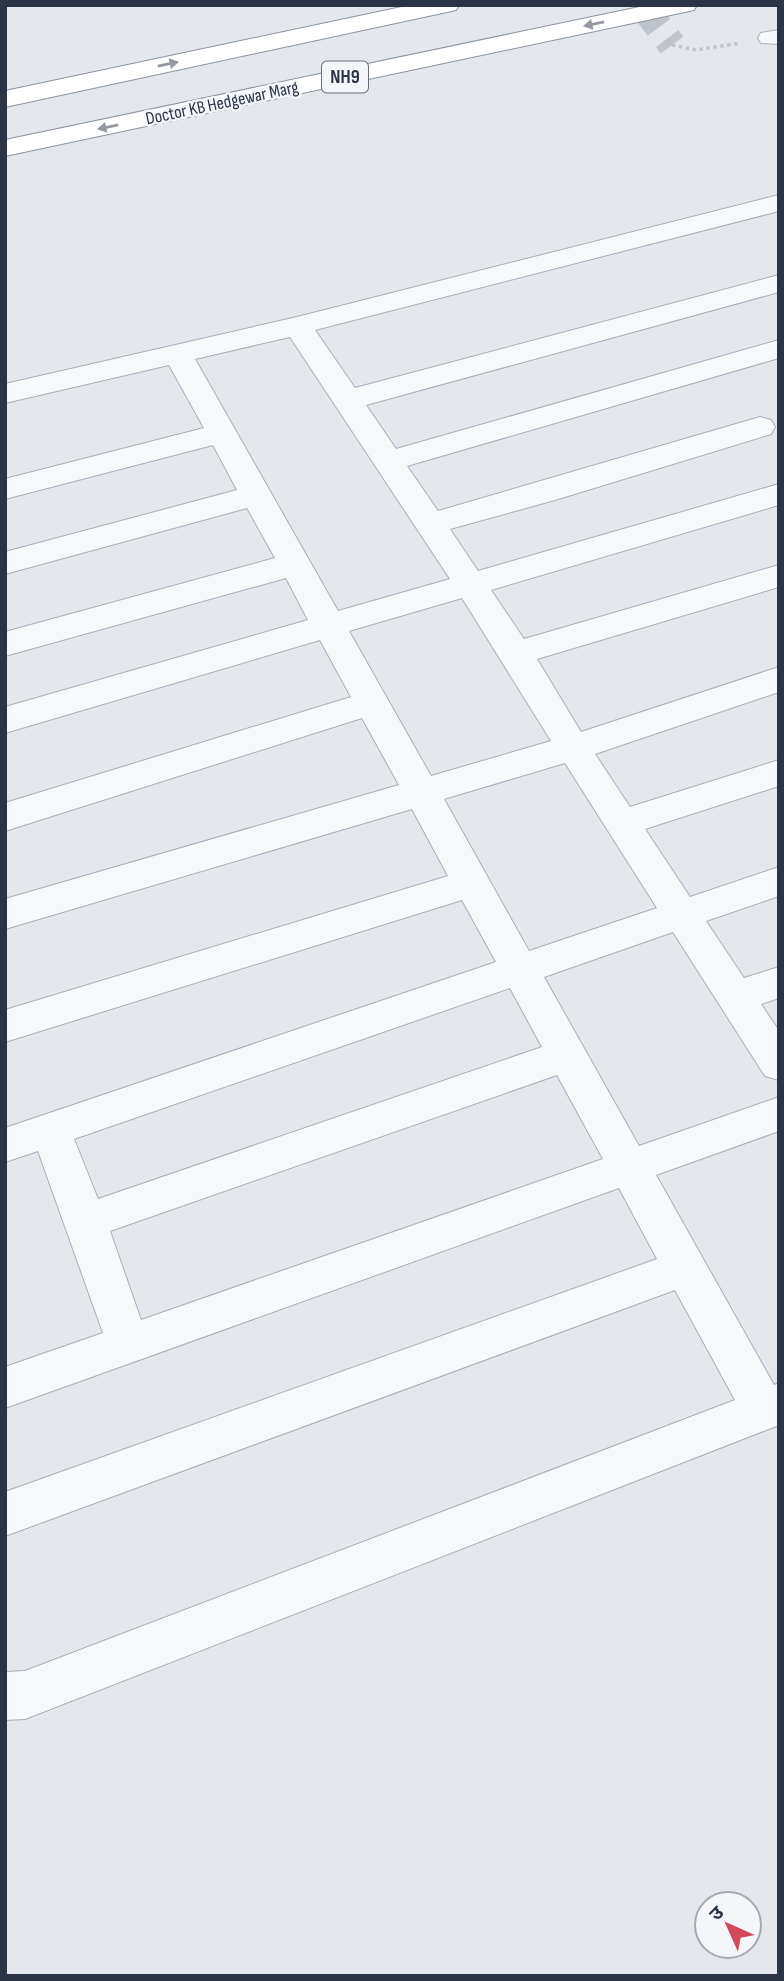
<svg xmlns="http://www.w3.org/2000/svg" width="784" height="1981" font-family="'Sofia Sans Condensed','Noto Sans Devanagari',sans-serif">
<rect width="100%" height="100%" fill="#e4e7ec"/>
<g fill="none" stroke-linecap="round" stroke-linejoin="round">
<polyline stroke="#bfc3cb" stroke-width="28" stroke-dasharray="28 14" stroke-linecap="butt" points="642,5 672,45"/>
<defs>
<g id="minor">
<polygon points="779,30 779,44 761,43 758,38 761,33"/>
<path d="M779,195V211L315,330L355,388L779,275V292L366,405L396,449L779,340V358L407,466L438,511L760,417L771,420L775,427L771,434L555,500L450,529L478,571L779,484V505L491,590L524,639L779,565V587L537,659L581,732L779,667V692L595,754L630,807L779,760V786L645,829L690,897L779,867V896L706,921L744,978L779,967V998L761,1004L779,1031V1080L765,1076L673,932L544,977L639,1146L779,1097V1131L656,1175L774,1385L779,1383V1425L25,1719L5,1720V1672L25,1671L735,1400L675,1290L5,1536V1492L657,1259L619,1188L5,1408V1367L103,1333L38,1151L5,1162V1128L496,962L462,900L5,1042V1010L448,876L412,809L5,929V899L399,785L362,718L5,831V803L351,697L320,640L5,733V707L308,620L286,578L5,656V632L275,558L247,508L5,574V552L237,490L213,445L5,499V479L204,428L169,365L5,403V384L297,317ZM290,337L450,579L338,611L195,359ZM462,598L551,741L431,776L349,631ZM565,763L657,908L529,951L444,799ZM510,988L542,1047L98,1199L74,1139ZM557,1075L603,1159L141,1320L110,1231Z"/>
</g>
<g id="highway">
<polygon points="411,5 459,5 456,10 447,12 5,107 5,91"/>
<polygon points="649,5 697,5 694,10 685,12 5,156 5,140"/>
</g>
</defs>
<use href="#minor" stroke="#a9aeb7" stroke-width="2"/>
<use href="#highway" stroke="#8b94a3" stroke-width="2"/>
<polyline stroke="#c2c5cb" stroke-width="3.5" stroke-dasharray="3.5 3.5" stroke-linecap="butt" points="672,45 696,50 741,43"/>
<use href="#minor" fill="#f7f8fa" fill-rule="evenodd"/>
<use href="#highway" fill="#fff" fill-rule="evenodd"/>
</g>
<defs><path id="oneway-solid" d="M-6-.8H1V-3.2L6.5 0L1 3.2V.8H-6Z" transform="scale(1.75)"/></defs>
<g fill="#959aa2">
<use href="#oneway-solid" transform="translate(594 24) rotate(168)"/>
<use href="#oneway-solid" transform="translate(168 64) rotate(-12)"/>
<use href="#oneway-solid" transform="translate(108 127) rotate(168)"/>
</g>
<g text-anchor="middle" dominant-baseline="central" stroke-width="5" stroke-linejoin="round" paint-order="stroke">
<g font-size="18" fill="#2b3445" stroke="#f4f6f9">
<text transform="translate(222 103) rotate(-12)">Doctor KB Hedgewar Marg</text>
</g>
<rect fill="#f4f6f9" stroke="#676e7b" stroke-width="2" x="322" y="61.5" width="46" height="31" rx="5"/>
<g font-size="19" font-weight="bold" fill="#2b3445">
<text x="345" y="77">NH9</text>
</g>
</g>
<rect width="784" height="1981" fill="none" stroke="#2b3445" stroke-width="14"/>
<g transform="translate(728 1925) rotate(315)"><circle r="33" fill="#f4f6f9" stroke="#a4a8b1" stroke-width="2"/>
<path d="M0-5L12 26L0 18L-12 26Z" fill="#d1495b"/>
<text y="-10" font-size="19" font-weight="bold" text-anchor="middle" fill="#2b3445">उ</text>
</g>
</svg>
